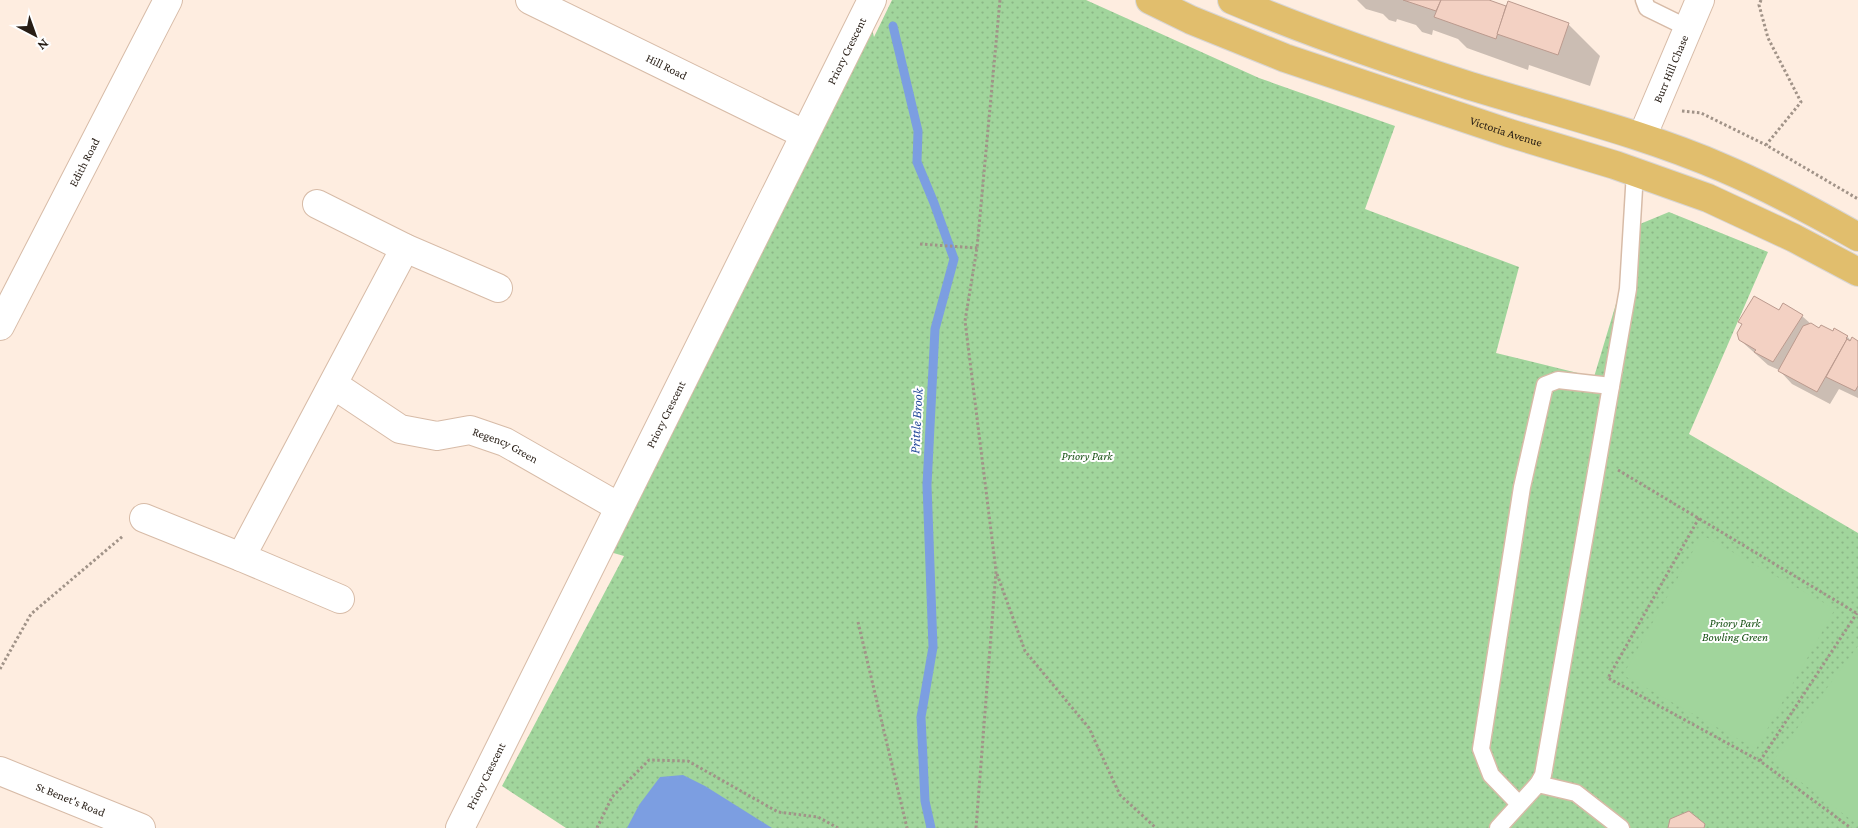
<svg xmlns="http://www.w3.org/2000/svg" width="1858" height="828" font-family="'Crimson Pro',serif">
<defs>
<pattern id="park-dots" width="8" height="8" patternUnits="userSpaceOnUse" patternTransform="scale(1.25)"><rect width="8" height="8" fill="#a1d59c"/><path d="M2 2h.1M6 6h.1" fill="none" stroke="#8bb686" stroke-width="1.8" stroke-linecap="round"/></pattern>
</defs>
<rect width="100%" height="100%" fill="#feede0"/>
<polygon fill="url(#park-dots)" points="892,0 1086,0 1259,78 1395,126 1365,209 1519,267 1496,353 1594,377 1640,224 1669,212 1768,252 1689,434 1858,533 1858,828 566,828 502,786 624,556 610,552 871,25 874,37"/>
<g fill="#a1d59c">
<polygon points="1702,535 1835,609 1756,749 1623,675"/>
<polygon points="1858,646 1858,825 1773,761"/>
</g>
<polygon fill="#7c9ee1" points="683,775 705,786 772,828 627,828 639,805 660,777"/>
<g fill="#0003">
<polygon points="1357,0 1485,0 1507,8 1509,3 1569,25 1600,56 1590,86 1529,65 1528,70 1467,48 1458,39 1433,30 1432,35 1422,32 1416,25 1397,19 1396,22 1389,20 1383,14 1366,9"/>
<polygon points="1779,311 1802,316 1811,324 1820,329 1847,336 1851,341 1858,343 1858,398 1839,389 1830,404 1792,384 1779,370 1768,365 1740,340 1743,325 1740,322"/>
</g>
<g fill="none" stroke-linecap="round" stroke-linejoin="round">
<polyline stroke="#7c9ee1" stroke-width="9" points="893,26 918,131 917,162 934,203 954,259 935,329 927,485 933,647 921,717 925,801 931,828"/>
</g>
<g fill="#f3d1c3" stroke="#bb9a8e">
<polygon points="1403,0 1441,0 1436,11"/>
<polygon points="1441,0 1489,0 1506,6 1496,39 1434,17"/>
<polygon points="1508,1 1569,23 1558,55 1497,34"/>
<polygon points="1754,296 1779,310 1783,303 1803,315 1773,362 1754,352 1756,350 1739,340 1737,333 1742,324 1738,322"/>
<polygon points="1811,323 1819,328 1821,325 1833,331 1834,328 1848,336 1846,338 1847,339 1817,392 1778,371 1803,326"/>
<polygon points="1852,337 1858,341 1858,386 1855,391 1826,377 1847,339 1850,341"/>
<polygon points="1689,811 1705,824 1704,828 1668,828 1670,819"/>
</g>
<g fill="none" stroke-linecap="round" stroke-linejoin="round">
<defs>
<g id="lane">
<polyline points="1644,0 1647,8 1688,28"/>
<polyline points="1538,784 1543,775 1628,289 1635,172"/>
<polyline points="1519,804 1491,775 1481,749 1522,487 1545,385 1558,380 1611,386"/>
<polyline points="1498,828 1538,784 1576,793 1621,828"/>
</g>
<g id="street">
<path id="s1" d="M530,0L804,134"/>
<path id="s2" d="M1642,137L1700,0"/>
<polyline points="317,204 405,248 498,288"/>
<path id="s3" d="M0,326L168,0"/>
<path id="s4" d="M334,385L400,429L437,436L470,430L505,442L619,507"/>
<polyline points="144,518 241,557"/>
<polyline points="340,599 241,557 405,248"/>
<path id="s5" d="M0,771L141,828"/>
<path id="s6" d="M460,828L872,0"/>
</g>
<g id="highway">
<path id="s7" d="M1150,0L1191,20L1285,58L1509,133L1615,165L1708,198L1794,238L1858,272"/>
<path d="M1232,0C1308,32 1386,59 1464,84C1550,111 1640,132 1723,168C1770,188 1814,212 1858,237"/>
</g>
</defs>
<use href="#lane" stroke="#d7bba7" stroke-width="19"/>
<use href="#street" stroke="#d7bba7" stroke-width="30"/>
<use href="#highway" stroke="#d8d6d5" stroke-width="30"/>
<g stroke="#a19388" stroke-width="3" stroke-dasharray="2.5 2.5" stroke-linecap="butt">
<polyline points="1761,0 1759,5 1768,38 1801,102 1766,145 1858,199"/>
<polyline points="1682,111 1701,113 1766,145"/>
<polyline points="920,244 977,248"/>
<polyline points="1618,470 1858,614"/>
<polyline points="1699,518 1608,678 1760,761 1851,828"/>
<polyline points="997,574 1025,651 1089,728 1120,795 1156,828"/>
<polyline points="858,622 907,828"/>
<polyline points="0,669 31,614 123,536"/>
<polyline points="1760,761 1857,613"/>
<polyline points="597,828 612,797 649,760 688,761 778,812 818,817 838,828"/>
<polyline points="976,828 996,571 965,321 977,248 1000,0"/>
</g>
<use href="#lane" stroke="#fff" stroke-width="16"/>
<use href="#street" stroke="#fff" stroke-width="28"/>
<use href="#highway" stroke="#e1be6d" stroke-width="28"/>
</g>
<g text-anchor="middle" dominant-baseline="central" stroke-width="4" stroke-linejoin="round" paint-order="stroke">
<g font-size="12" fill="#271d15" stroke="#fefefe">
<text stroke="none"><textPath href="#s6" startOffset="868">Priory Crescent</textPath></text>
<text stroke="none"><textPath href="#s1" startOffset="152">Hill Road</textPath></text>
<text stroke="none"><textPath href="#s2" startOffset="74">Burr Hill Chase</textPath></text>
<text stroke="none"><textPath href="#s7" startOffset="380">Victoria Avenue</textPath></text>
<text stroke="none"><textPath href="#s3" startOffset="184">Edith Road</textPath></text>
<text stroke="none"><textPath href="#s6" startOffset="462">Priory Crescent</textPath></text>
<text stroke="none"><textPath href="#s4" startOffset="189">Regency Green</textPath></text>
<text stroke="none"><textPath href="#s6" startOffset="58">Priory Crescent</textPath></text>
<text stroke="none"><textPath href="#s5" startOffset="76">St Benet's Road</textPath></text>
</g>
<g font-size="12" font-style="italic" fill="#165013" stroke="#fefefe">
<text x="1087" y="456">Priory Park</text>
<text x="1735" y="623">Priory Park<tspan x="1735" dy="14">Bowling Green</tspan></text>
</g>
<g font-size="14" font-style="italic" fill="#284d9c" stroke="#fefefe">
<text transform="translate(916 421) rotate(-87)">Prittle Brook</text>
</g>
</g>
<g transform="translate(35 35) rotate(139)" stroke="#fefefe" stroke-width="4" paint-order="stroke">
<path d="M0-4L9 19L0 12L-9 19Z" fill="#271d15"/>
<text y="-8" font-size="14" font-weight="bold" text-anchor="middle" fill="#271d15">N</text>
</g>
</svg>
